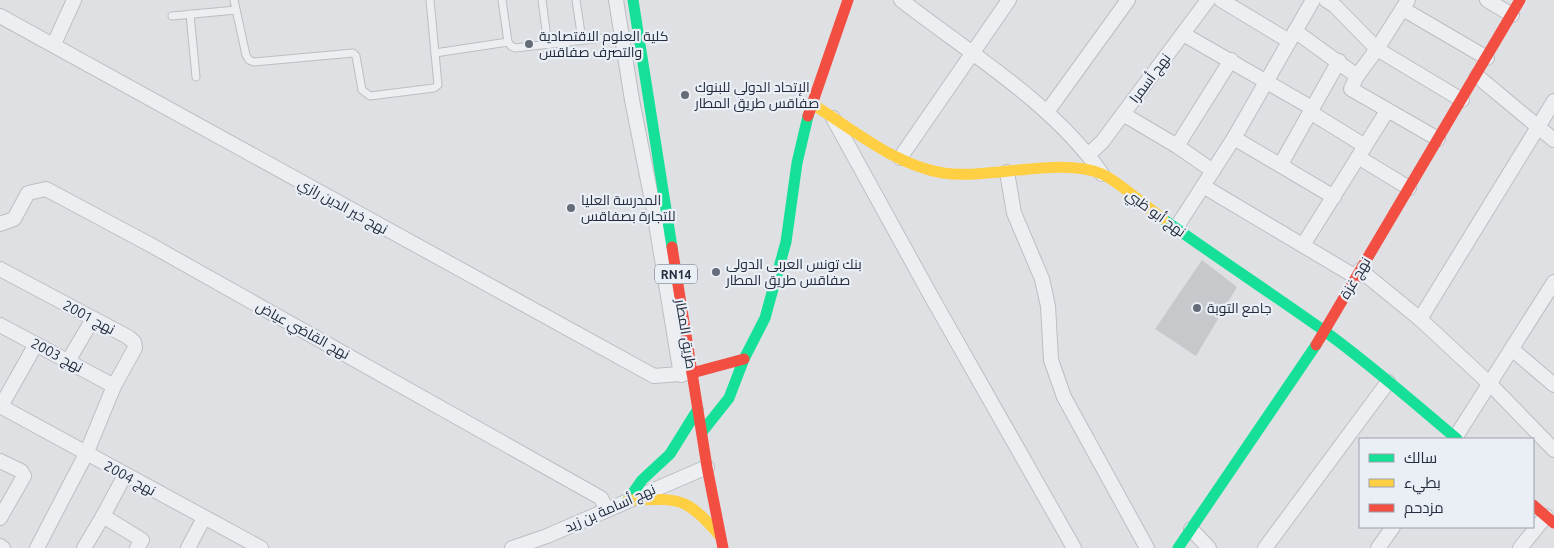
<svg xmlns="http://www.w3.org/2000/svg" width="1554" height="548" font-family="Ubuntu,Cairo,sans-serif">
<rect width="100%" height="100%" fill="#dee0e4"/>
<polygon fill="#c6c8cc" points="1202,260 1237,287 1196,356 1155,329"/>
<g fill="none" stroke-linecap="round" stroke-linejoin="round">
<defs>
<g id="lane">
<polyline points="234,0 246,55 249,60 254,62 353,53 356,56 362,90 370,96 434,88 438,85 430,0"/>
<polyline points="502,0 508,42 511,46 515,48 603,38"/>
<polyline points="542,0 548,45"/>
<polyline points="576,0 582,40"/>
<polyline points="190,14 196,77"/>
<polyline points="172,16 236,10"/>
<polyline points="435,53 508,42"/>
</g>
<g id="street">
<polyline points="616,0 632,100 654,211 681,375"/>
<path d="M901,0C969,53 1053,103 1102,174"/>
<polyline points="1221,0 1289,41"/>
<polyline points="1326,0 1335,6 1377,49 1462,100"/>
<polyline points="1487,0 1512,15"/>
<polyline points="1403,9 1487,58"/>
<polyline points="0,16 654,376 692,373"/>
<polyline points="1295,31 1357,76 1351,89 1438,139"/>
<polyline points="1183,34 1312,108"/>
<polyline points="54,44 74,0"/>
<polyline points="1357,76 1377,49 1408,0"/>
<polyline points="1477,76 1554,140"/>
<polyline points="1554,101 1420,319 1491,385 1554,450"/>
<polyline points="1047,112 1128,0"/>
<polyline points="1310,112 1365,146"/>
<polyline points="1123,114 1177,146 1213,171"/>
<polyline points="833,118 931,296 1074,548"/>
<polyline points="1234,138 1334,197"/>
<polyline points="1177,146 1231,60"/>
<polyline points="1089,154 1102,142 1208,0"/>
<polyline points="1358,157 1409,188"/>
<polyline points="900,158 1009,0"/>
<polyline points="1281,164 1339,61"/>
<polyline points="1007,172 1014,213 1042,279 1048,306 1051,360 1064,397 1147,548"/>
<polyline points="1203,186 1356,277"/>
<polyline points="0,224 14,219 28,193 46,189 149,244 601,498 607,510"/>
<polyline points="1176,228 1234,138 1313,0"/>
<polyline points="1303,245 1387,111"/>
<polyline points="0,269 128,337 134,342 135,348 114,386 86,454 37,548"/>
<polyline points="1360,270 1420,319"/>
<polyline points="0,325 114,386"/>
<polyline points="1513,350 1554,385"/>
<polyline points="68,361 93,319"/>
<polyline points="0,406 261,548"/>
<polyline points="1,406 36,344"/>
<polyline points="1455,438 1554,282"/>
<polyline points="0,461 21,471 24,476 0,518"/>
<polyline points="103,516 125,475"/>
<polyline points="1191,529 1209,548"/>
<polyline points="0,546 3,548"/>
<polyline points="84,548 103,516 142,540 137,548"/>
<polyline points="188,548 204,518"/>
<polyline points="512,548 547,536 707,467"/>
<polyline points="1265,548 1388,382"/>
<polyline points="1378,548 1393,527"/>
<polyline points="1520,548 1546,516"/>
</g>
</defs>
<use href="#lane" stroke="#bcbec2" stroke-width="9"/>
<use href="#street" stroke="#bcbec2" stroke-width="16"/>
<use href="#lane" stroke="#edeef1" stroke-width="7"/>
<use href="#street" stroke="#edeef1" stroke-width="14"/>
<g stroke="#16e098" stroke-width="11">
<polyline points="633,0 672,247"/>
<path d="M1163,219C1216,257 1271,293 1323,330C1370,364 1413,402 1457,439"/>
<polyline points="702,432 729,398 744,359 765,318 786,242 797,163 808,116"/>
<polyline points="628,500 642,480 670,454 698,409"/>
<polyline points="1178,548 1316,345"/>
</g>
<g stroke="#ffcf43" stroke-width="11">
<path d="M812,104C853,129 894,165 943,173C989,180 1061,156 1102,174C1118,181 1148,208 1163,219"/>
<path d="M628,500C678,499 685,495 719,535"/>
</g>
<g stroke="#f24e42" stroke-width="11">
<polyline points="808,116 848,0"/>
<polyline points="672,247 707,467 723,548"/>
<polyline points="1316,345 1520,0"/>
<polyline points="692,373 744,359"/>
<polyline points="1533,505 1554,523"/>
</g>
</g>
<g fill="#656b78" stroke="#eaeef5" stroke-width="2">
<circle cx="529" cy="44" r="5"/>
<circle cx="685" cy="95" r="5"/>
<circle cx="571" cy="208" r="5"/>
<circle cx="716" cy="272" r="5"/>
<circle cx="1197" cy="308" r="5"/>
</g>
<g text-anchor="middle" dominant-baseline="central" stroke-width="4.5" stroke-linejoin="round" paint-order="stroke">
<rect fill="#eaeef5" stroke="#5f6675" stroke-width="1" x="655" y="264.5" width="42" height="19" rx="4"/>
<g font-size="12" font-weight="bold" fill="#242c3e">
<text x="676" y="274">RN14</text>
</g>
<g font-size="14" fill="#242c3e" stroke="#eaeef5" text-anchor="start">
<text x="539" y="36">كلية العلوم الاقتصادية<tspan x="539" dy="16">والتصرف صفاقس</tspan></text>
<text x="695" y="87">الإتحاد الدولي للبنوك<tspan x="695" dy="16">صفاقس طريق المطار</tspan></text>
<text x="581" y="200">المدرسة العليا<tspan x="581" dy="16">للتجارة بصفاقس</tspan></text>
<text x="726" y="264">بنك تونس العربي الدولي<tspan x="726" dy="16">صفاقس طريق المطار</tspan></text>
<text x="1207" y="308">جامع التوبة</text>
</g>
<g font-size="14" fill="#242c3e" stroke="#eaeef5">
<text transform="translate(1150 78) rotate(-53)">نهج أسمرا</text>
<text transform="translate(343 206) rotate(29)">نهج خير الدين رازي</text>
<text transform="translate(1156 213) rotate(36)">نهج أبو ظبي</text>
<text transform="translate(1355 278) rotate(-59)">نهج غزة</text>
<text transform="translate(89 317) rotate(28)">نهج 2001</text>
<text transform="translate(303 330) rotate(29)">نهج القاضي عياض</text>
<text transform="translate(686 334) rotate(81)">طريق المطار</text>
<text transform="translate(57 355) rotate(28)">نهج 2003</text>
<text transform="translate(130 478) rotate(29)">نهج 2004</text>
<text transform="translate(610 508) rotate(-24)">نهج أسامة بن زيد</text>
</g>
</g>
<rect x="1359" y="438" width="175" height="90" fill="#eaeef5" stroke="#9ba0ac"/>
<rect x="1369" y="454" width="25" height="8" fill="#16e098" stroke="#9ba0ac"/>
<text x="1404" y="463" font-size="15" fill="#242c3e">سالك</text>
<rect x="1369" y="479" width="25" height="8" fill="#ffcf43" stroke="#9ba0ac"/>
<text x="1404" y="488" font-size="15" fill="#242c3e">بطيء</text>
<rect x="1369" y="504" width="25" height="8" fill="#f24e42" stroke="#9ba0ac"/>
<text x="1404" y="513" font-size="15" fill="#242c3e">مزدحم</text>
</svg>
